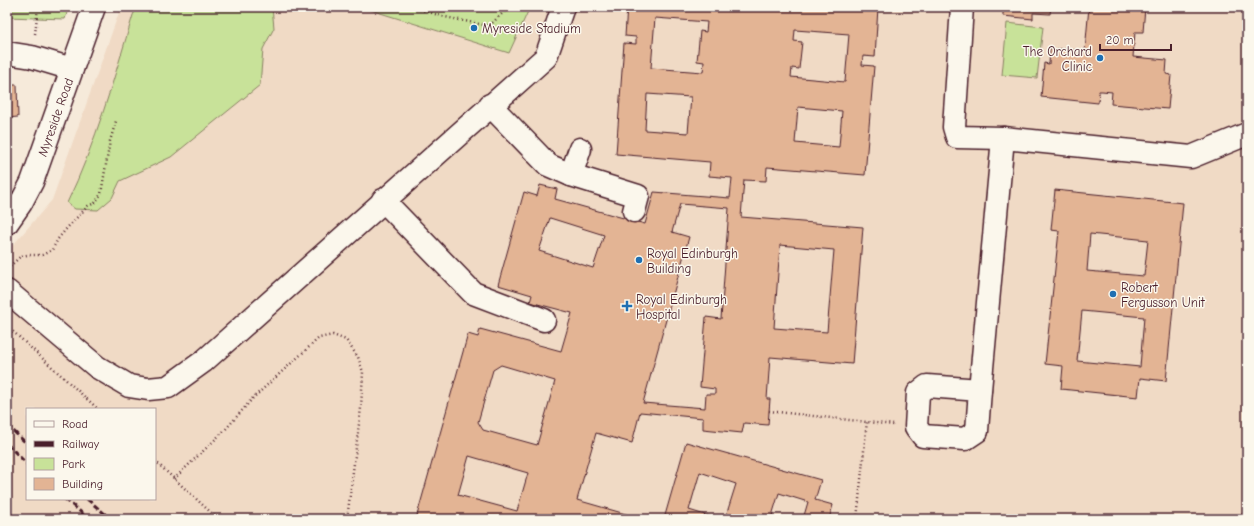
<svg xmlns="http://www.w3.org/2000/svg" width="1254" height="526" font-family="'Comic Neue',sans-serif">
<rect width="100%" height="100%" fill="#f6eada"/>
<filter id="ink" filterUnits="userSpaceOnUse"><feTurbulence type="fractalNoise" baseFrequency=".025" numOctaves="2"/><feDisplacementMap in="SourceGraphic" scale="8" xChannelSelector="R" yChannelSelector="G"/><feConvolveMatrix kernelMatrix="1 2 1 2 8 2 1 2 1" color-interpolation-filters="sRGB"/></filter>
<g filter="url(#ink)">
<path fill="#f0dac5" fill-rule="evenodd" d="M121,7H361L509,53L530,7H1247V519H12L7,515V252L52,200ZM27,409H155V499H27Z"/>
<g fill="#c8e299" stroke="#898062">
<polygon points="7,7 69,7 65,19 7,17"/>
<path d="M137,7H272L274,28L263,49L260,85L171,157L120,181L112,198L98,210L75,209L67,203C96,143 114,78 133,15Z"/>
<polygon points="361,7 530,7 509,53"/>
<polygon points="1007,23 1043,27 1037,78 1002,75"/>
</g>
<g fill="#e3b494" stroke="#4a1f2b" fill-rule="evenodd">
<path d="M627,7H878L875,57L863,56L862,65L874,66L865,175L767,167L766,181L744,180L741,217L863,227L852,364L770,357L767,399H770L768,425L744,423L742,433L703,429V418L640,412L632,443L596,433L577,500L643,519H416L468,334L478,337L480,329L561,351L572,313L530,302L532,295L498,285L524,192L537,196L540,185L557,189L555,199L645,224L654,192L730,198L732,178L709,176L710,162L616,154L624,43L636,44V37L625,36ZM655,18L707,22L706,32L700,31L697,61L704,62L703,72L651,68ZM795,30L849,34L845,82L791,77L792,68L799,69L802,42L794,41ZM647,94L691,97L688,133L645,130ZM798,107L842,111L839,147L795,143ZM680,204L729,208L721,319L706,317L700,387L715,389V394H706L705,408L643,403L689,237L672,232ZM550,218L604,235L593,268L539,251ZM780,245L834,250L827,332L774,328ZM501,365L555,381L537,445L483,430L478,422L493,370ZM469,456L528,473L517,511L458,495Z"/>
<polygon points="1003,7 1051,7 1050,14 1033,13 1033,19 1003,16"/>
<polygon points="1089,7 1145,7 1143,32 1135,32 1133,57 1167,60 1166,74 1171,75 1168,109 1111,104 1112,92 1102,91 1099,91 1098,103 1041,97 1044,63 1049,64 1050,48 1085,51"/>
<polygon points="7,85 17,85 18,117 7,118"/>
<path d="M1055,190L1183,203L1166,381L1140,378L1138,397L1061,389L1063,366L1045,364L1059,231L1051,230ZM1090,234L1148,240L1144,276L1087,271ZM1082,311L1144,317L1140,367L1077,361Z"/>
<polygon points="686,442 821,480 815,500 833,505 829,519 803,519 808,502 779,493 771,519 725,519 736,484 700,472 689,510 718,519 664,519"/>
</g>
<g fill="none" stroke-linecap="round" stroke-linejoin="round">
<defs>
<g id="minor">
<polyline points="962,7 954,127 957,137 1003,138 1191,157 1247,134"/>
<polyline points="7,53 32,57 72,69"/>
<polyline points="490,105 548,165 571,175 638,196 634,211"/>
<polyline points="571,175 580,149"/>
<polyline points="383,200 473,293 544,320"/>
<path id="s1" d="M7,223L21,203L32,182L94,7"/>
<polyline points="7,291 97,367 129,386 148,389 168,387 204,361 546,57 563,7"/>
<polygon points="927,386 980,390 977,431 965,439 923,436 916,427 918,393"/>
<polyline points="980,390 1003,138"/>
</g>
</defs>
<use href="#minor" stroke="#4a1f2b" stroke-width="25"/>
<g stroke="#4a1f2b" stroke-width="2.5" stroke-dasharray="1 3" stroke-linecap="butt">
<polyline points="412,7 445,17 489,26 509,7"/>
<polyline points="35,34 38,7"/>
<polyline points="7,269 21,256 27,255 42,255 52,250 58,239 67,228 88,206 95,203 101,194 110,141 116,121"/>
<polyline points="7,326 98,409"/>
<polyline points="769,411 894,425"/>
<polyline points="155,461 218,519"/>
<polyline points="174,479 225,430 253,398 319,338 333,335 346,340 358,357 363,372 361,408 347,519"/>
<polyline points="857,519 867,421"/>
</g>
<use href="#minor" stroke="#fbf7ec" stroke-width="22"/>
<g stroke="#4a1f2b" stroke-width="3" stroke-dasharray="6 3" stroke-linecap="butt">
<polyline points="7,425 27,444"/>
<polyline points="7,444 27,464"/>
<polyline points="65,499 89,519"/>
<polyline points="87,499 111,519"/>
</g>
</g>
</g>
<g fill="#1f6fb2" stroke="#fbf7ec" stroke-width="1.5">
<circle cx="474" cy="28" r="4"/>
<circle cx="1100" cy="58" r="4"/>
<circle cx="639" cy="260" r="4"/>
<circle cx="1113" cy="294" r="4"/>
<path d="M625 300h4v4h4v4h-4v4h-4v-4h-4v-4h4z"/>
</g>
<g text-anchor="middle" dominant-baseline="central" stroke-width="3" stroke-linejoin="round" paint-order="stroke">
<g font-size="13" fill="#4a1f2b" stroke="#fbf7ec" text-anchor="start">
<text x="482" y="28">Myreside Stadium</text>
<text x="1092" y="51" text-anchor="end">The Orchard<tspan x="1092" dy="15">Clinic</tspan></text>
<text x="647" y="253">Royal Edinburgh<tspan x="647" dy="15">Building</tspan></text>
<text x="1121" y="287">Robert<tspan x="1121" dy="15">Fergusson Unit</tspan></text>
<text x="636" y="299">Royal Edinburgh<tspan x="636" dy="15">Hospital</tspan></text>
</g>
<g font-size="13" fill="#4a1f2b" stroke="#fbf7ec">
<text stroke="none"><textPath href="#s1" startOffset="117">Myreside Road</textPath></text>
</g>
</g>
<rect width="1254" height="526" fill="none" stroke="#fbf7ec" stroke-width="24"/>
<rect x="12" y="12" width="1230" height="502" fill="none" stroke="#4a1f2b" stroke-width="1.5" filter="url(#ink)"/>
<rect x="26" y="408" width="130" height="92" fill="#fbf7ec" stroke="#b4a19f"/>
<rect x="34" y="421" width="20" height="6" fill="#fbf7ec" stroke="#b4a19f"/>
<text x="62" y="428" font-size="12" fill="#4a1f2b">Road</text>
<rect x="34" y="441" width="20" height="6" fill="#4a1f2b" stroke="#b4a19f"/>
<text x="62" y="448" font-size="12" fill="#4a1f2b">Railway</text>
<rect x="34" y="458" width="20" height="12" fill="#c8e299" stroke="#b4a19f"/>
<text x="62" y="468" font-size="12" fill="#4a1f2b">Park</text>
<rect x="34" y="478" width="20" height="12" fill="#e3b494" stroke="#b4a19f"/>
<text x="62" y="488" font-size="12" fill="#4a1f2b">Building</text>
<path d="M1100 44v6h71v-6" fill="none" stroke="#4a1f2b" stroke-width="2"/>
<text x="1106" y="44" font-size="12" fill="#4a1f2b" stroke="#fbf7ec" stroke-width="3" paint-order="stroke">20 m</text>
</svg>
